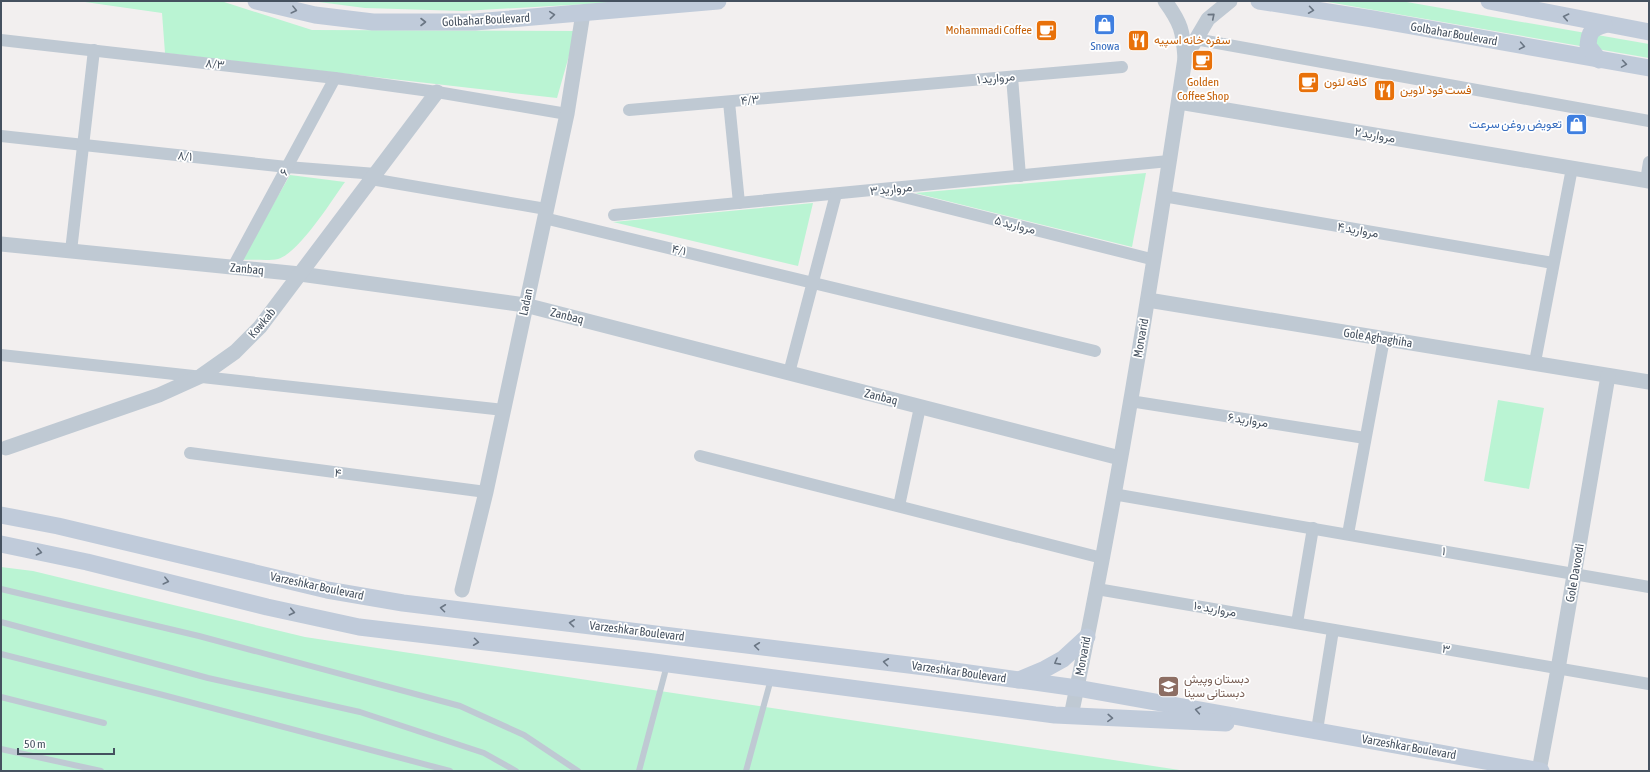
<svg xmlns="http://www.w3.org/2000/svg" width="1650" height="772" font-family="'Asap Condensed',Vazirmatn,sans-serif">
<rect width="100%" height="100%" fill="#f2efef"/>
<g fill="#baf4d3">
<polygon points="78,1 221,1 312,30 576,31 557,98 165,53 162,13"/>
<polygon points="311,1 640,1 463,11 365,8"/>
<polygon points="1322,1 1401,1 1649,44 1649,58"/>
<polygon points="1146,173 1132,247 915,193"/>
<path d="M290,175L345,182C332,200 299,253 278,259C270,261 250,259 241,260Z"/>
<polygon points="813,203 798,266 613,222"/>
<polygon points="1498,400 1544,408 1529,489 1484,481"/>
<polygon points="1,567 33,571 305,637 1186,771 1,771"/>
</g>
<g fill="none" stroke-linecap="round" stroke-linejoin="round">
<g stroke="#bfc9d3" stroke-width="6">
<polyline points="1,589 199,636 460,706 524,735 578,771"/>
<polyline points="1,622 208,678 360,712 484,753 516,771"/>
<polyline points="1,654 163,695 450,771"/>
<polyline points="1,697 104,723"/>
<polyline points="1,749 101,771"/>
<polyline points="639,771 667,665"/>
<polyline points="746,771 771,679"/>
</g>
<g stroke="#bfc9d3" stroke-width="12">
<polyline points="1195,39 1649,121"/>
<polyline points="1,40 335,78 437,92 567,114"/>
<polyline points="1012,77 1020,176"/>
<polyline points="729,102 739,203"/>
<polyline points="629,110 1122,67"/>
<polyline points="1,136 287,167 376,174"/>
<polyline points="371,179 546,209"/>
<polyline points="1646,181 1649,162"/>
<polyline points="884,192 1155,260"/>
<polyline points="1163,196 1553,263"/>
<polyline points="614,215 1169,161"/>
<polyline points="544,218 1095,351"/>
<polyline points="71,251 94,50"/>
<polyline points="233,267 335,78"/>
<polyline points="1,355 504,410"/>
<polyline points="1535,362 1572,168"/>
<polyline points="789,373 836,194"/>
<polyline points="1130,401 1365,438"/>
<polyline points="190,453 486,492"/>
<polyline points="700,456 1102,558"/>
<polyline points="1113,494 1649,587"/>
<polyline points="899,506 920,407"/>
<polyline points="1348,534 1384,339"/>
<polyline points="1097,589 1649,684"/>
<polyline points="1297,623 1313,528"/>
<polyline points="1317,730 1333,630"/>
</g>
<g stroke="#bfc9d3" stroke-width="15">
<polyline points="1185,58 1208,19 1230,1"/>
<polyline points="1179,102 1649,181"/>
<polyline points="1,244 300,274 525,305 1120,458"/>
<polyline points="1148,300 1649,382"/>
<polyline points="6,448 159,395 201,376 235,352 260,327 437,92"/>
<polyline points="462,590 486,492 567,114 583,13"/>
<path d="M1071,716C1117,498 1152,278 1185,58C1183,31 1181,23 1165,1"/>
<polyline points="1539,771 1558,669 1608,376"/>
</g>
<g stroke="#c0cbda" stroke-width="17">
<polyline points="256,1 315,15 373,22 475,22 718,1"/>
<polyline points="1259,1 1373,19 1649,68"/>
<polyline points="1489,1 1649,32"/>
<path d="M1599,60L1588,46C1589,32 1591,29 1604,25"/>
<polyline points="1,515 58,526 327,590 403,603 933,668 1077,688 1541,771"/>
<polyline points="1,544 87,562 267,607 359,627 646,661 1055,715 1226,723"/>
<polyline points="1019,680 1045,669 1063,659 1087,637"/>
</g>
</g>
<defs><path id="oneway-chevron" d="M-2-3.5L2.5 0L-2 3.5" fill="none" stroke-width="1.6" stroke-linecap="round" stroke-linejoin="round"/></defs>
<g stroke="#6a7684">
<use href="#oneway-chevron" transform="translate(294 10) rotate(14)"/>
<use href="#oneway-chevron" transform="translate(1311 10) rotate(8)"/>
<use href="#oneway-chevron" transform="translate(552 15) rotate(-5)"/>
<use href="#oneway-chevron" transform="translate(1566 17) rotate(-168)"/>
<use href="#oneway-chevron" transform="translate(423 22)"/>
<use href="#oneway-chevron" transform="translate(1522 46) rotate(10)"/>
<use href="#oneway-chevron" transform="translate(1624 64) rotate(9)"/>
<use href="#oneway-chevron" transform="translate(39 552) rotate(12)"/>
<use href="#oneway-chevron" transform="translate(166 581) rotate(14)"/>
<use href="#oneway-chevron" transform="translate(443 608) rotate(-173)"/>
<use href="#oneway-chevron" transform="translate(292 612) rotate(12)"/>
<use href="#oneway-chevron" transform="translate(572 623) rotate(-174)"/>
<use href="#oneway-chevron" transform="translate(476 642) rotate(7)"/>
<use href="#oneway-chevron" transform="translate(757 646) rotate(-173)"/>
<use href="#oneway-chevron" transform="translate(886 662) rotate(-173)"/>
<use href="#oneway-chevron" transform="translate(1057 662) rotate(151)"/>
<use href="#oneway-chevron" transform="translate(1198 710) rotate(-170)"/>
<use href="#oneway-chevron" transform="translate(1110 718) rotate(3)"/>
</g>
<use stroke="#6a7582" href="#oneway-chevron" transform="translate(1212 16) rotate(-40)"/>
<defs>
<symbol id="shop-square" viewBox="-11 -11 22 22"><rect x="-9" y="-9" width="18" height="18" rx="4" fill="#3f7fe0" stroke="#fff"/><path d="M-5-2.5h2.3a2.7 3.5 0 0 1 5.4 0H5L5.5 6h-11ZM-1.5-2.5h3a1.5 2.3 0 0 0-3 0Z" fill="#fff"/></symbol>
<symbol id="cafe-square" viewBox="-11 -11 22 22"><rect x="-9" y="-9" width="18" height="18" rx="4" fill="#e8710a" stroke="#fff"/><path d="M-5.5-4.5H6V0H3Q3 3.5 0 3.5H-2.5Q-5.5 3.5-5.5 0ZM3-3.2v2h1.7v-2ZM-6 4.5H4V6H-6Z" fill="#fff"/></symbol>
<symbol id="restaurant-square" viewBox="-11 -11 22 22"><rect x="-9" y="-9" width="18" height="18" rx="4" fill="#e8710a" stroke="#fff"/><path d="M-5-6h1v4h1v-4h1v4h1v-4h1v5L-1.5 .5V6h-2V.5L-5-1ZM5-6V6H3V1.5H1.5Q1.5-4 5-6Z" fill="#fff"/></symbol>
<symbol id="school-square" viewBox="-11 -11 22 22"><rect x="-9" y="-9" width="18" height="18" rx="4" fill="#8d6e63" stroke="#fff"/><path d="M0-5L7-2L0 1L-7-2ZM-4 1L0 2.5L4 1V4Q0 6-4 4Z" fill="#fff"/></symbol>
</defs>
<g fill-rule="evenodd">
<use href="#shop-square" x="1092" y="12" width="25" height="25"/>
<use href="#cafe-square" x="1034" y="18" width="25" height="25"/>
<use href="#restaurant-square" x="1126" y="28" width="25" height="25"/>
<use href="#cafe-square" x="1190" y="48" width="25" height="25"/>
<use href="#cafe-square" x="1296" y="70" width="25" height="25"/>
<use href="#restaurant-square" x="1372" y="78" width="25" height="25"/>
<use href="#shop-square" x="1564" y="112" width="25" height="25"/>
<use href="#school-square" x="1156" y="674" width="25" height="25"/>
</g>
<g text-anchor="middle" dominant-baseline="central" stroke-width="3.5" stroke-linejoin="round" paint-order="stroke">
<g font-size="12" fill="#45515f" stroke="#fff">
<text transform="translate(486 20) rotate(-3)">Golbahar Boulevard</text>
<text transform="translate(1454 34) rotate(10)">Golbahar Boulevard</text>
<text transform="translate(215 64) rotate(6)">۸/۳</text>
<text transform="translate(996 78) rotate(-5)">مروارید ۱</text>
<text transform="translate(750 100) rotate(-5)">۴/۳</text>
<text transform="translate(1375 135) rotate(10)">مروارید ۲</text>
<text transform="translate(185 156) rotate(6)">۸/۱</text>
<text transform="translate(284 172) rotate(-62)">۶</text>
<text transform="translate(891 189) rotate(-6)">مروارید ۳</text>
<text transform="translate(1015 225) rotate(14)">مروارید ۵</text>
<text transform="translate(1358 230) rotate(10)">مروارید ۴</text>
<text transform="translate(679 250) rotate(14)">۴/۱</text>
<text transform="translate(247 269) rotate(5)">Zanbaq</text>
<text transform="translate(526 302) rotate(-78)">Ladan</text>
<text transform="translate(567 316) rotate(14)">Zanbaq</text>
<text transform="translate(262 323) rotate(-50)">Kowkab</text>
<text transform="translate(1141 338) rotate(-80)">Morvarid</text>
<text transform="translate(1378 338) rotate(9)">Gole Aghaghiha</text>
<text transform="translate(881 397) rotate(14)">Zanbaq</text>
<text transform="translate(1248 420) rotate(9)">مروارید ۶</text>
<text transform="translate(338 473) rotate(8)">۴</text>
<text transform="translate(1444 551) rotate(10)">۱</text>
<text transform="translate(1575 573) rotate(-80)">Gole Davoodi</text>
<text transform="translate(317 586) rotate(12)">Varzeshkar Boulevard</text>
<text transform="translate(1215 609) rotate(10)">مروارید ۱۰</text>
<text transform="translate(637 631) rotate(7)">Varzeshkar Boulevard</text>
<text transform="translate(1446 649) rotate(10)">۳</text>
<text transform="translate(1083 656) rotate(-79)">Morvarid</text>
<text transform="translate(959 672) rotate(8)">Varzeshkar Boulevard</text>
<text transform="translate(1409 747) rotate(10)">Varzeshkar Boulevard</text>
</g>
<g font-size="12" fill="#c56008" stroke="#fff" text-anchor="start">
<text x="1032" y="30" text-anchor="end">Mohammadi Coffee</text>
<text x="1154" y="40">سفره خانه اسپیه</text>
<text x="1203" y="82" text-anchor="middle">Golden<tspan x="1203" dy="14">Coffee Shop</tspan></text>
<text x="1324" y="82">کافه لئون</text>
<text x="1400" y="90">فست فود لاوین</text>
</g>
<g font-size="12" fill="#366cbe" stroke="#fff">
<text x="1105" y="46">Snowa</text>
<text x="1562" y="124" text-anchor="end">تعویض روغن سرعت</text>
</g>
<g font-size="12" fill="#785e54" stroke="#fff" text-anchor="start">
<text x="1184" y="679">دبستان وپیش<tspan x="1184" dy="14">دبستانی سینا</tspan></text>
</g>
</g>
<rect width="1650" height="772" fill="none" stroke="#45515f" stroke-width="4"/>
<path d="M18 748v6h96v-6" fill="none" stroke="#45515f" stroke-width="2"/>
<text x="24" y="748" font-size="12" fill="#45515f" stroke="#ffffff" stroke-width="3" paint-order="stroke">50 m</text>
</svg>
